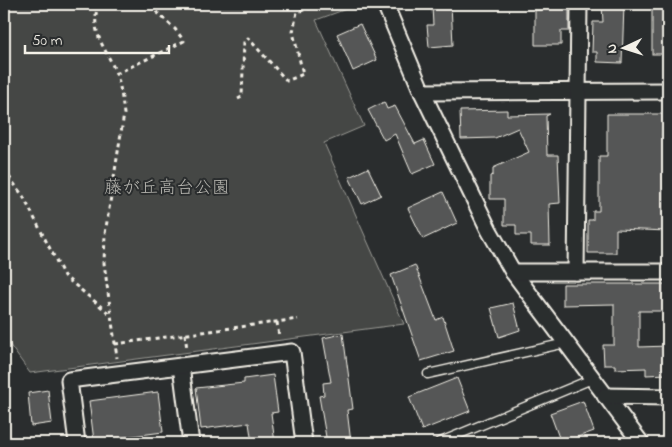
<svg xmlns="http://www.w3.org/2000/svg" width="672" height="447" font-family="'Indie Flower','Klee One',sans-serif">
<rect width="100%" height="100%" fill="#2a2d2e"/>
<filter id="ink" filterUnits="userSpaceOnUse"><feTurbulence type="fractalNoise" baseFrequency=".02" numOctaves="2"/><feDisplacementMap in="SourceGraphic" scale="10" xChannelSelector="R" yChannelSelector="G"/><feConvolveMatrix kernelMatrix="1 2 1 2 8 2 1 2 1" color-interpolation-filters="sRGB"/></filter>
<g filter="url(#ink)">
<polygon fill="#444645" stroke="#9c9c96" points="4,4 360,4 316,20 364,126 324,143 404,324 30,373 4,337"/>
<g fill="#555756" stroke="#f4f1e8">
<polygon points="451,4 453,45 429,47 427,25 433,25 432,6"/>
<polygon points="602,4 624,4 622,63 597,62 597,52 592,52 593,22 603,22"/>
<rect x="652" y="4" width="16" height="50"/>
<polygon points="542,6 569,6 569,31 561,31 561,45 535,45 535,10 542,10"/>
<polygon points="360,24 377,60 353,71 337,34"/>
<polygon points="384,102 387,109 395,106 415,144 424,140 435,164 412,174 395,134 384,140 368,110"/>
<polygon points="507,110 507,115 550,114 546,116 547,155 558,155 560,203 549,204 550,245 531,245 531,235 516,235 516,225 504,225 504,199 490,199 490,176 493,175 493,168 529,152 518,128 495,138 461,139 460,111"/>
<polygon points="607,114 663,114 662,136 668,136 668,231 616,229 616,253 588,253 588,220 593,220 593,211 599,211 599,156 607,156"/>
<polygon points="368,168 381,195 362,204 349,177"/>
<polygon points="443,192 457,223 423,239 408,208"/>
<polygon points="415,265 436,320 443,317 454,351 421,361 391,275"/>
<polygon points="563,284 668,284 668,311 639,311 639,347 668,346 668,374 646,375 646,368 615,369 615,365 604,365 603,345 614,345 614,304 563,305"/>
<polygon points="513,303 520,330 499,337 491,308"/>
<polygon points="343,334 353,409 347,410 351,443 327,443 319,396 324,395 323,383 331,382 323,338"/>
<polygon points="273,375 278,412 271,413 275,443 252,443 249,423 201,429 196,388 244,383 244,379"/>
<polygon points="457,378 470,411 422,430 409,397"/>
<polygon points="48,390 52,423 31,426 28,393"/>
<polygon points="158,392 163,432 94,441 89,401"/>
<polygon points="583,401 594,431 561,443 550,413"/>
</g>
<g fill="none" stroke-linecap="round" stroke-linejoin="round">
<defs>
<g id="service">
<polyline points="428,374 566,343"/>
<polyline points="438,443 592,379"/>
</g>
<g id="minor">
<polyline points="385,4 422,92 489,230 513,272 641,443"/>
<polyline points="422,92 668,91"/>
<polyline points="513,272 668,272"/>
<polyline points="576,272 579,4"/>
<polyline points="181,366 191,443"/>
<polyline points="605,396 668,397"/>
<polyline points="77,443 69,380 292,352 304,443"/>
</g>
</defs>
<use href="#service" stroke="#f4f1e8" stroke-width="11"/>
<use href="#minor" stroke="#f4f1e8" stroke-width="19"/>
<g stroke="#f4f1e8" stroke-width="3" stroke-dasharray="4 4" stroke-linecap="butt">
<path d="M98,4C90,35 105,45 115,71C121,85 122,99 124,114L105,234L104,263L117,358"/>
<polyline points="116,74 184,41 175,29 148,4"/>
<polyline points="238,99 242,97 244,41 248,38 287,81 303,74 293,32 297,12 323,4"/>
<polyline points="4,170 23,196 64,276 110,314"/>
<polyline points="277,322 279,337"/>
<polyline points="185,334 187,349"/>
<polyline points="115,344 298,319"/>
</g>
<use href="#service" stroke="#2a2d2e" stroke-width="8"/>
<use href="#minor" stroke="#2a2d2e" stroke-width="15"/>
</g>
</g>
<g text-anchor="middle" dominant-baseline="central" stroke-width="4" stroke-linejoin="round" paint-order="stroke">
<g font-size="18" fill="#b6b5af" stroke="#2a2d2e">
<text x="167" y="189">藤が丘高台公園</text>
</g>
</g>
<rect width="672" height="447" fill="none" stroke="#2a2d2e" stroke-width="20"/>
<rect x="10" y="10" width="652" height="427" fill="none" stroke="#f4f1e8" stroke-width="2" filter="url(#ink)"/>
<g transform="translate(624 48) rotate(266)" stroke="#2a2d2e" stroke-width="4" paint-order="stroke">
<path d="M0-4L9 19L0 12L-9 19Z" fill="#f4f1e8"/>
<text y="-8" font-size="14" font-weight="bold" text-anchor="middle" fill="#f4f1e8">N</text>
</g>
<path d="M25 45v8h144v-8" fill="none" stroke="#f4f1e8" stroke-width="2.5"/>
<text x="32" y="45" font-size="15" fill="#f4f1e8" stroke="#2a2d2e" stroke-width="4" paint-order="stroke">50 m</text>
</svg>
